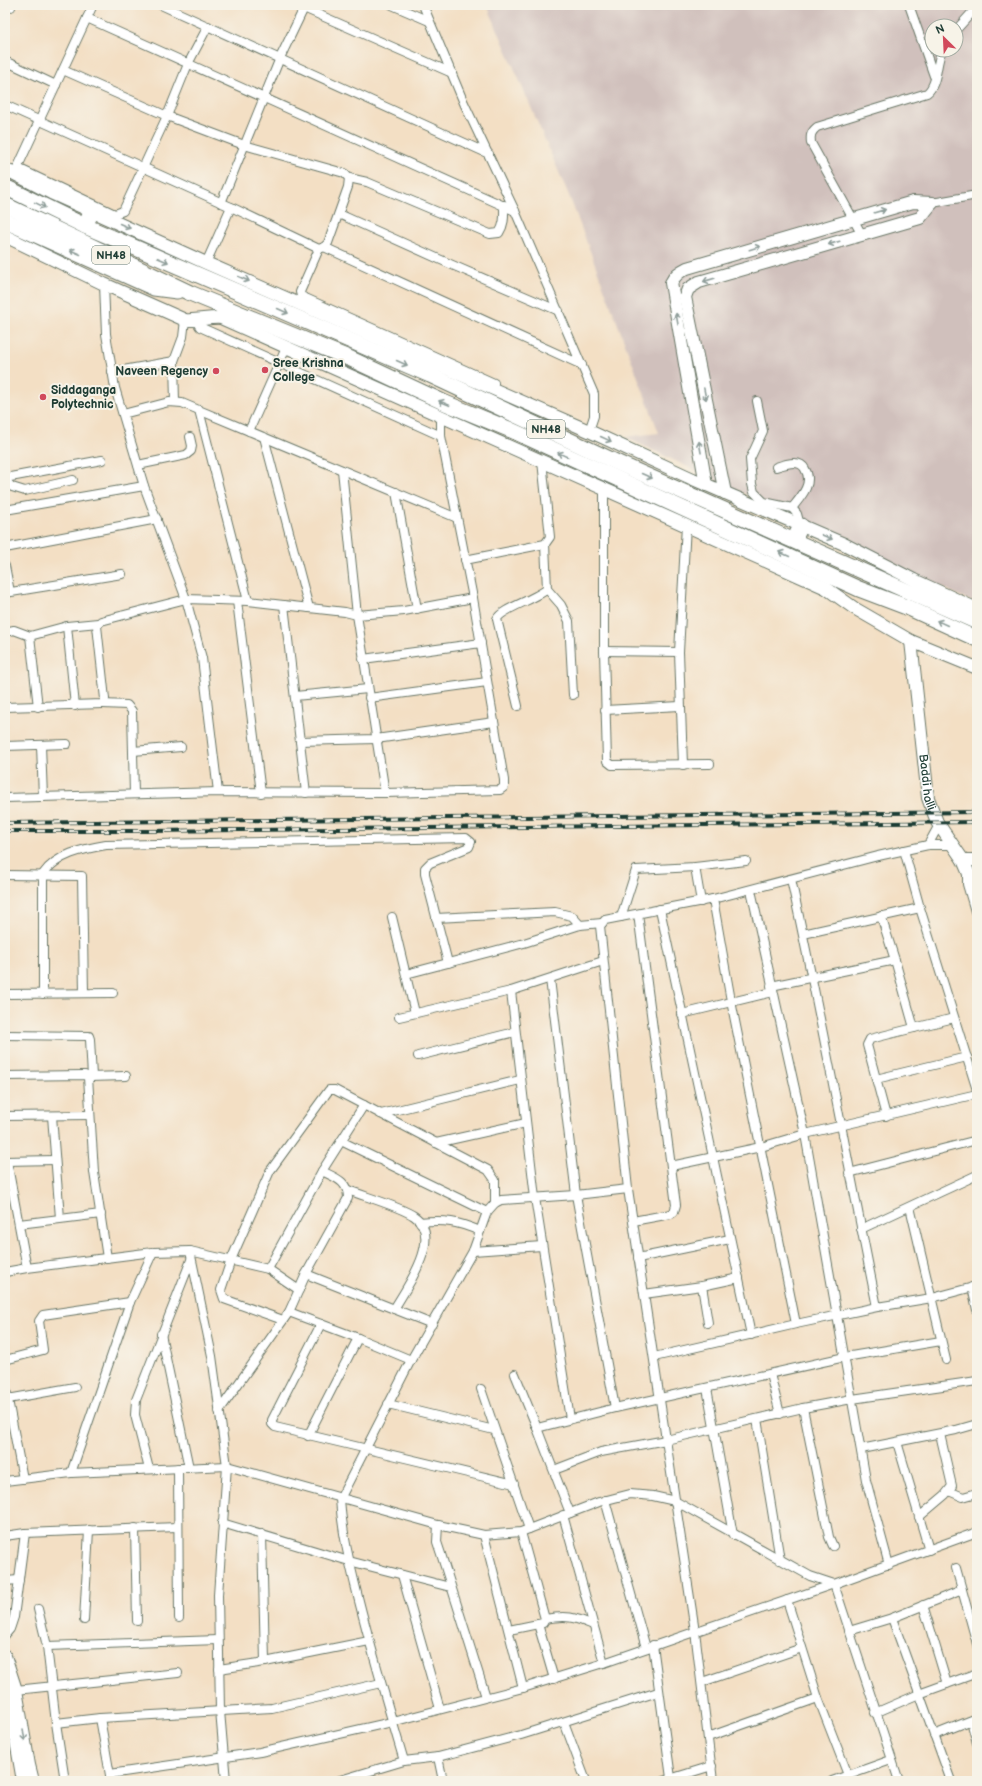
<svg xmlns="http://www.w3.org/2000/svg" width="982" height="1786" font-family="'Balsamiq Sans',sans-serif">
<rect width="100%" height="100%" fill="#f7f3e8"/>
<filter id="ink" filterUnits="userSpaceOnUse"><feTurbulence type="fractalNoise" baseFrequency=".025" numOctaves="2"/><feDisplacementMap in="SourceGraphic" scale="8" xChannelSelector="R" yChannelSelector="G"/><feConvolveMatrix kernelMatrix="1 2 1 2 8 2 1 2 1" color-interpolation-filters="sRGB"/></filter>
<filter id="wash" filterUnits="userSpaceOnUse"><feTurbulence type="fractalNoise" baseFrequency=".012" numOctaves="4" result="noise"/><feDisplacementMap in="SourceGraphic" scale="16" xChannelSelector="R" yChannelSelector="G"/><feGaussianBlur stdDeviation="0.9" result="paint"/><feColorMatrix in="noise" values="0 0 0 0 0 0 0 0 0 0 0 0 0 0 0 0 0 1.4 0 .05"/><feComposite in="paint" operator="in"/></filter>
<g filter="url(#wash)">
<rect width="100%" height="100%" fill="#f3dfc4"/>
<path fill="#d0c0bc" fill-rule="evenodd" d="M487,5H977V604L625,437L659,433L570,198ZM932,26H956V50H932Z"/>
</g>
<g filter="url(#ink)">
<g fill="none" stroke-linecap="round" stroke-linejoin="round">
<defs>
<g id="street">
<polyline points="11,5 11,7"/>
<polyline points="161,5 489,154"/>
<polyline points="297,5 452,73"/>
<polyline points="392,5 429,21"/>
<polyline points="423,5 464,103 515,211 594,394 594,416 589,431"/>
<polyline points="909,5 934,76"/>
<polyline points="87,18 515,211"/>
<polyline points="956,30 977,7"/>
<polyline points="5,61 56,85"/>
<path d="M63,70L167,116L244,145L344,173L349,178L367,182L490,234L499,233C505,224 504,216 504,205"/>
<polyline points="5,105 231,207 319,249 324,247 328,243 348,187 349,178"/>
<polyline points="18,168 115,214 123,211 167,116 188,64 208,26"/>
<polyline points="15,173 93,5"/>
<polyline points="221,203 280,58 304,8"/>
<polyline points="932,203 977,195"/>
<polyline points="339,214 450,264 559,311"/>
<path d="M862,235L811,143C810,135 811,132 817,127L927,93C938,84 936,63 942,50"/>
<polyline points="324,247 582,365"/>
<polyline points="319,249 300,292 301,296 494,383"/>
<polyline points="206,263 231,207"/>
<polyline points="104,284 106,334 115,388 144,486 186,599 202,658 218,792"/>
<polyline points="196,321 200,327 441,436"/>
<polyline points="112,372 174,361"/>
<polyline points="757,401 763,431 750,459 752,484 754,492 764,502 792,508 797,514 800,525"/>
<polyline points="175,402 174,361 183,337 185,320"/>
<polyline points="199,410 248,601"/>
<polyline points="123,414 169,402 182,403 457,518"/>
<polyline points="249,431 286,348"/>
<polyline points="264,437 309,608"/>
<polyline points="138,465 186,455 191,451 192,446 190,437"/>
<path d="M776,467C782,465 788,463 794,463C799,463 803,465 805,469C814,483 801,497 792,508"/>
<polyline points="342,470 357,615 385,793"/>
<polyline points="5,478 102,460"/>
<polyline points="5,480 12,487 25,491 73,480"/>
<polyline points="604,490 604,651 607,761 612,765 710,764"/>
<polyline points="396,492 417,609"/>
<polyline points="5,510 144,486"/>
<polyline points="5,548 157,519"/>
<polyline points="465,560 545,544 550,537 542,461"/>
<polyline points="5,566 10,592"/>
<polyline points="547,589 561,605 569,621 573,695"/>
<polyline points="5,593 122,574"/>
<polyline points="237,601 261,793"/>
<polyline points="284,605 306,793"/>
<polyline points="67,626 75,706"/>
<polyline points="5,632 14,630 30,636 67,626 98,623"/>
<polyline points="30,636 38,707"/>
<polyline points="604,651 679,652"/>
<polyline points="363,659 481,643"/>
<polyline points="295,696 368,689"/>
<polyline points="369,698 487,682"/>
<polyline points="103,704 127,705 132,711 134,794"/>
<path d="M518,706L497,619C501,609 536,599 547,589L545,544"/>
<polyline points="5,707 103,704 105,699 97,626 101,621 186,599 248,601 345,612 357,615 404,611 473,598"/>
<polyline points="605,710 680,706"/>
<polyline points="300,741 376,739 494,722"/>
<polyline points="41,745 43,797"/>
<polyline points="5,746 67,744"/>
<polyline points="133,751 181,747"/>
<polyline points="683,765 679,652 686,525"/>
<polyline points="5,798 218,792 385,793 500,790 504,787 504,780 473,598 441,436 441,415"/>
<polyline points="928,845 939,825"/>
<polyline points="904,850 920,908 977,1090"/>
<polyline points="695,867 701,902"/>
<polyline points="5,875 82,876 84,993"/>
<path d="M791,879C822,1021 848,1164 877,1307"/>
<polyline points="751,890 805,1134 866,1480 889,1565"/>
<polyline points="713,899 731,1001 796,1324"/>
<polyline points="660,909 751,1335"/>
<polyline points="881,916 895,960 914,1028"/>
<polyline points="392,917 415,1013"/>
<polyline points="621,917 636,870 695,867 746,861"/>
<polyline points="436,918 555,912 572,916 580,925"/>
<polyline points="803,934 920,908"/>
<polyline points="406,974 524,943 580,925 602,923"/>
<polyline points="550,979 576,1195 615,1408"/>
<polyline points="771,986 895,960"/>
<polyline points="511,991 535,1198 570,1419"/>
<polyline points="5,994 113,993"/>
<path d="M43,994V874C57,854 83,849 106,845L466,838L471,842L469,847L430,863L425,868V874L448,963"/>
<polyline points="682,1014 773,992"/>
<polyline points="399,1017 511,991 603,961"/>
<polyline points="5,1035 89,1036 90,1039 92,1077"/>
<polyline points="418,1056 515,1032"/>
<polyline points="5,1076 85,1075 88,1077 94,1172 107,1258"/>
<polyline points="88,1077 126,1076"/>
<polyline points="876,1079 967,1057"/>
<polyline points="381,1114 520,1080"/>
<polyline points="5,1116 90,1115"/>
<polyline points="52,1116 60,1218"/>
<polyline points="886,1116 867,1045 870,1039 954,1018"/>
<polyline points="341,1141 487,1212"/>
<polyline points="436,1143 526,1123"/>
<polyline points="5,1161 55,1160"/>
<polyline points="7,1161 27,1268"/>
<polyline points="671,1166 761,1147 805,1134 977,1094"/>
<polyline points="849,1173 977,1140"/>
<path d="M348,1190C366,1197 399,1206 414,1216C444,1236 407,1287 394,1309"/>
<polyline points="910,1207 946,1360"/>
<polyline points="633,1221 671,1214 674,1212 676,1205 638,914"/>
<path d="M420,1222C445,1219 458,1222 480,1231"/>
<polyline points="19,1224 101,1214"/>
<polyline points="861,1229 977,1175"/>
<polyline points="190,1251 212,1356 227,1466 218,1595 220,1711 226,1781"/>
<polyline points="473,1251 542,1246"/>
<polyline points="638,1258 730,1239"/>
<polyline points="268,1269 299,1290"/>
<polyline points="5,1272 27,1268 153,1252 190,1251 268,1269 322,1171 364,1105"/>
<polyline points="306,1274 432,1324"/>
<polyline points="702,1286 708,1323"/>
<polyline points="972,1287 977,1310"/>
<polyline points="644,1294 702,1286 739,1278"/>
<polyline points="289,1312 358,1338 411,1360"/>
<polyline points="283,1320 224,1299 221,1290 231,1260 270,1171 329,1090 335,1090 488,1170 495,1180 495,1203"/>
<polyline points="321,1324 272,1420 272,1424 275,1427 514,1484"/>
<polyline points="161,1334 189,1468"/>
<polyline points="654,1357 796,1324 877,1307 932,1298 977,1286"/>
<polyline points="5,1360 43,1350 39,1321 43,1315 130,1302"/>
<polyline points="515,1374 537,1428"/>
<polyline points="770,1374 780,1414"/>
<polyline points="5,1384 23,1479"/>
<polyline points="707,1388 733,1535"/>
<polyline points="481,1389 529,1529"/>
<polyline points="8,1399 75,1387"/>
<polyline points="388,1404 494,1430"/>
<polyline points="803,1408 829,1537 833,1546"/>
<path d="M219,1411L289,1312L306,1274L348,1198C348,1181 336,1178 322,1171"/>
<polyline points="757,1419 780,1560"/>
<polyline points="308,1436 358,1338"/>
<polyline points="897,1442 929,1550"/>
<polyline points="861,1449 956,1430 977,1424"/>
<polyline points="178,1468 179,1618"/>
<polyline points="149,1469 135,1415 136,1400 191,1260"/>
<polyline points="554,1470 601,1452 666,1440 803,1408 852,1399 977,1381"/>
<polyline points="71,1473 130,1302 153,1252"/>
<polyline points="5,1481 71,1473 227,1466 438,1525 484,1535 521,1532 599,1502 630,1494 653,1496 675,1501 810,1576 834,1584 977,1532"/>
<polyline points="949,1491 963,1497 977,1493"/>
<polyline points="605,1500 646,1648"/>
<polyline points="570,1513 537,1428 615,1408 845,1357 941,1341"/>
<polyline points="563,1515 604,1663"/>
<polyline points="919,1517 945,1495 952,1486 940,1434"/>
<polyline points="222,1523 349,1561 450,1587"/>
<polyline points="438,1525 437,1542 441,1554 486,1697"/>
<polyline points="135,1528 137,1621"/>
<polyline points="262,1534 265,1662"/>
<polyline points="484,1535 523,1688"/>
<polyline points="5,1536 25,1533 177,1527"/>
<polyline points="956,1568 977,1644"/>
<polyline points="402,1575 440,1709"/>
<polyline points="5,1581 19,1580"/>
<polyline points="787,1600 818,1698 848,1775"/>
<polyline points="923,1605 947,1684"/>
<polyline points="38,1609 47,1646 56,1723 65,1781"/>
<polyline points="892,1618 951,1781"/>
<path d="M545,1619C567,1615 574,1617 593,1625"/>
<polyline points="84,1620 89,1530"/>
<polyline points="538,1624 554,1679"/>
<polyline points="509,1630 543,1623 545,1619 521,1532"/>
<polyline points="849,1631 892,1618 962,1590"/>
<polyline points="5,1635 10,1629 14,1617 25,1533"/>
<polyline points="653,1645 671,1778"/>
<polyline points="47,1646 218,1640"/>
<polyline points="219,1669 265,1662 369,1641"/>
<polyline points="702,1682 802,1648"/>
<polyline points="16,1690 178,1673"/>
<polyline points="875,1713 919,1694 977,1673"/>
<polyline points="100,1718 111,1781"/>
<polyline points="971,1721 977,1743"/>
<polyline points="564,1722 586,1781"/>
<polyline points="56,1723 100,1718 272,1708 381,1683"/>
<polyline points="934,1735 977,1718"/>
<polyline points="708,1737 818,1698"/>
<polyline points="438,1757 443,1781"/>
<path d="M404,1761C388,1707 372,1653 358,1597C350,1565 342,1532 340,1499L411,1360L473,1251L487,1212L495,1203L501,1200L576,1195L628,1189"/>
<polyline points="110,1774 260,1752 392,1722 523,1688 604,1663 834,1584 899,1781"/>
<polyline points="337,1781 404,1761 438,1757 521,1735 658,1692"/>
<polyline points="663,1781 712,1766"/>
<polyline points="713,1781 695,1631 628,1189 600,926 605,920 713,899 878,856 928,845 953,845"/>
<polyline points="832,1781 891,1760"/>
</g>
<g id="secondary">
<polyline points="5,169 51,193 206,263 589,431 693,479 844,544 914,580 977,609"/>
<path d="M5,236L104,284L185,320C198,321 209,317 221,318L826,588L854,608L911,641L977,668"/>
<path d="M706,485L671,283C675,275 679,272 687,268L913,202L932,203"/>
<polyline points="725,493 685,297 688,289 699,282 920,218 932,203"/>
<path id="s1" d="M911,641L928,798L937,822L963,860L969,874V884L977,911"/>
<polyline points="963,860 977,860"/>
<polyline points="5,1656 16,1690 29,1765 33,1781"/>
<polyline points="5,1678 23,1781"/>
</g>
<g id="highway">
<polyline points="5,187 85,226 430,375 618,463 977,622"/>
<polyline points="5,205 190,293 351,359 443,402 511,430 859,589 909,608 977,639"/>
<polyline points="5,221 154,288 177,291"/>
<polyline points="85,226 92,211"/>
<polyline points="794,540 801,526"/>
</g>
</defs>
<use href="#street" stroke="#697666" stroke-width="10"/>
<use href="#secondary" stroke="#697666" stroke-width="14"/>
<use href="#highway" stroke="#697666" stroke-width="17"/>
<use href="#street" stroke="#fff" stroke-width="8"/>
<use href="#secondary" stroke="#fff" stroke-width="12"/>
<use href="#highway" stroke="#fff" stroke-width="15"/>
<defs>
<g id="rail">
<polyline points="5,823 977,812"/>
<polyline points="5,831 149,831 977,822"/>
</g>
</defs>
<use href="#rail" stroke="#1f3d34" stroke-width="4"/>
<use href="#rail" stroke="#f7f3e8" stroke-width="2.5" stroke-dasharray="8" stroke-linecap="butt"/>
</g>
<defs><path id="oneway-shaft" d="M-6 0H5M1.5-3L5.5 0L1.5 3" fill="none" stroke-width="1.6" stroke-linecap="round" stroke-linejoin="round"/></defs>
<g stroke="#8f9e9a">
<use href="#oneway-shaft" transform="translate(40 205) rotate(26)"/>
<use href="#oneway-shaft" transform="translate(880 211) rotate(-16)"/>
<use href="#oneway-shaft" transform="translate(125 226) rotate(24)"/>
<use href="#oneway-shaft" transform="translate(834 243) rotate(164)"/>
<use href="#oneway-shaft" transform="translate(755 248) rotate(-17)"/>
<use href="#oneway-shaft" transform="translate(75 252) rotate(-156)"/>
<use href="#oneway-shaft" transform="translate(163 260) rotate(23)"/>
<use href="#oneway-shaft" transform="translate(244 279) rotate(24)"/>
<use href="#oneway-shaft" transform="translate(709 280) rotate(164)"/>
<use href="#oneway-shaft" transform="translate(283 311) rotate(24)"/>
<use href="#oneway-shaft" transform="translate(677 319) rotate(-100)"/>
<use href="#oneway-shaft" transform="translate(402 363) rotate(24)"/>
<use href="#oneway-shaft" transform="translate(705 394) rotate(79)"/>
<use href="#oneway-shaft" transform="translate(444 403) rotate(-157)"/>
<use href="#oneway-shaft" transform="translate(606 439) rotate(25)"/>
<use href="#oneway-shaft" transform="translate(700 447) rotate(-100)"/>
<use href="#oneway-shaft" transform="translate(563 455) rotate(-155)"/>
<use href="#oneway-shaft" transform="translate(647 476) rotate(24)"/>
<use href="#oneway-shaft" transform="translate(827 537) rotate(23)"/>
<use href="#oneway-shaft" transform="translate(784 554) rotate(-156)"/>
<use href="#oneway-shaft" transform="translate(942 623) rotate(-155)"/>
<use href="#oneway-shaft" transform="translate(24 1735) rotate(81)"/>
</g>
</g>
<g fill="#d1495b" stroke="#f7f3e8" stroke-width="1.5">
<circle cx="265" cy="370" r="4"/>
<circle cx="216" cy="371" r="4"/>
<circle cx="43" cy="397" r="4"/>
</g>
<g text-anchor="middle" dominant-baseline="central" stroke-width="4" stroke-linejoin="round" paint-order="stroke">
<g fill="#f7f3e8" stroke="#60746a" stroke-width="1">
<rect x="92" y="246" width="38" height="18" rx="3"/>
<rect x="527" y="420" width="38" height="18" rx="3"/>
</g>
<g font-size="11" font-weight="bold" fill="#1f3d34">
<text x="111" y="255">NH48</text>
<text x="546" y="429">NH48</text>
</g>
<g font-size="12" font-weight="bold" fill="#1f3d34" stroke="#f7f3e8" text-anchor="start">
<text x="273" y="363">Sree Krishna<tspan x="273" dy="14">College</tspan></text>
<text x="208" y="371" text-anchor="end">Naveen Regency</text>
<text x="51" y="390">Siddaganga<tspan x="51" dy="14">Polytechnic</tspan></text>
</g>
<g font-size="12" fill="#1f3d34" stroke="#f7f3e8">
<text stroke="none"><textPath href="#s1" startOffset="142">Baddi halli</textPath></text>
</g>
</g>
<rect width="982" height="1786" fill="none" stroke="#f7f3e8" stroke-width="20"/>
<g transform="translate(944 38) rotate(336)"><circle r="19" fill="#f7f3e8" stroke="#a1aaa0"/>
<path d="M0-3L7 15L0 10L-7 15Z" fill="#d1495b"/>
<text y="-6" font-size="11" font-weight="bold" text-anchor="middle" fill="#1f3d34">N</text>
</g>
</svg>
